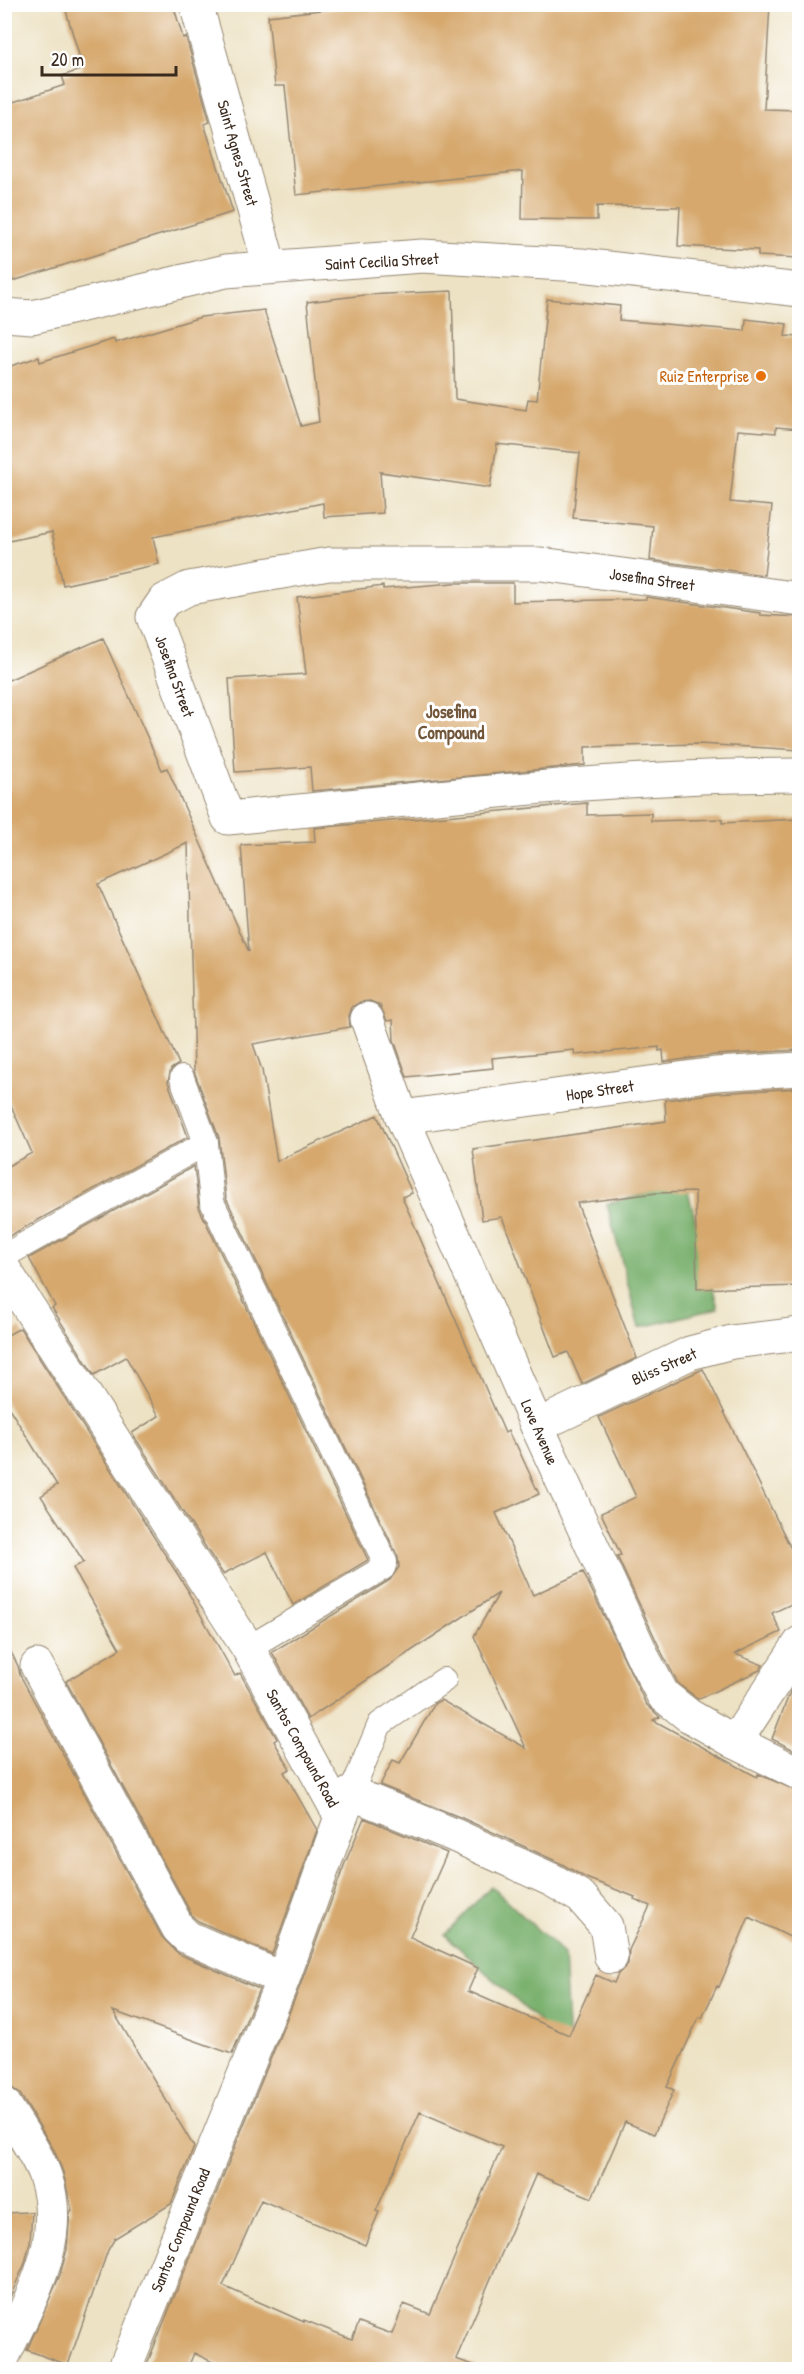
<svg xmlns="http://www.w3.org/2000/svg" width="804" height="2374" font-family="'Patrick Hand',sans-serif">
<rect width="100%" height="100%" fill="#fff"/>
<filter id="ink" filterUnits="userSpaceOnUse"><feTurbulence type="fractalNoise" baseFrequency=".0167" numOctaves="2"/><feDisplacementMap in="SourceGraphic" scale="12" xChannelSelector="R" yChannelSelector="G"/><feConvolveMatrix kernelMatrix="1 2 1 2 8 2 1 2 1" color-interpolation-filters="sRGB"/></filter>
<filter id="wash" filterUnits="userSpaceOnUse"><feTurbulence type="fractalNoise" baseFrequency=".008" numOctaves="4" result="noise"/><feDisplacementMap in="SourceGraphic" scale="24" xChannelSelector="R" yChannelSelector="G"/><feGaussianBlur stdDeviation="1.35" result="paint"/><feColorMatrix in="noise" values="0 0 0 0 0 0 0 0 0 0 0 0 0 0 0 0 0 1.4 0 .05"/><feComposite in="paint" operator="in"/></filter>
<g filter="url(#wash)">
<rect width="100%" height="100%" fill="#ede2c4"/>
<g fill="#7ab16e" stroke="#5a6e46" stroke-width="1.5">
<polygon points="686,1184 718,1308 639,1328 607,1204"/>
<polygon points="491,1886 564,1954 569,2049 445,1935"/>
</g>
<g id="blocks">
<g fill="#d6a86d" fill-rule="evenodd">
<polygon points="64,4 173,4 183,38 186,37 210,122 204,124 233,212 13,281 4,255 4,105 65,85 62,76 83,69"/>
<polygon points="375,4 770,4 764,109 800,110 800,258 758,256 758,250 678,246 680,207 597,206 597,220 522,219 523,171 296,195 285,86 275,86 268,16"/>
<polygon points="452,291 455,399 526,410 528,399 537,400 547,299 620,306 619,320 745,331 746,319 787,324 785,336 800,337 800,429 776,427 776,433 738,430 730,502 772,506 764,575 650,560 653,526 573,518 580,453 497,444 490,488 380,472 383,513 324,517 323,503 153,537 159,564 63,585 52,532 4,542 4,368 39,357 40,362 114,339 115,343 201,317 264,310 301,426 319,422 307,302 365,295"/>
<polygon points="453,583 513,583 513,602 646,599 646,597 760,613 760,615 800,617 800,750 698,744 585,747 585,765 312,791 310,767 235,772 229,679 306,674 297,597 383,586 383,589"/>
<path d="M103,638L162,770L167,768L249,952L241,845L315,842L314,828L587,803V815L651,813V821L722,819V823L800,819V1050L714,1055L664,1062L663,1050L659,1051V1047L575,1055L574,1050L492,1058L493,1068L407,1077L394,1040L393,1020L387,1021L380,1005L370,1001L360,1002L352,1007L349,1016L350,1027L253,1044L262,1070L277,1161L377,1115L412,1193L402,1197L505,1433L508,1431L514,1444H516L539,1494L496,1513L533,1595L583,1572L646,1704L660,1717L653,1720L757,1777L758,1774L800,1792V1942L749,1917L719,1987L717,1986L702,2018L699,2017L667,2087L674,2090L654,2134L625,2122L592,2198L536,2174L456,2359L476,2366L475,2370H229L194,2353L187,2370H160L147,2364L300,1986L345,1863L364,1818L447,1853L410,1937L478,1968L468,1991L569,2035L596,1975L614,1983L618,1974L628,1964L629,1950L650,1906L634,1899L635,1897L586,1878L560,1863L462,1818L380,1785L393,1760L400,1763L435,1703L441,1700L526,1748L474,1636L499,1593L308,1719L272,1652L390,1580L399,1567L398,1557L226,1198L219,1138L194,1071L188,843L98,884L179,1064L171,1069L168,1082L188,1137L4,1239V1168L32,1153L4,1090V682ZM420,2112L502,2147L430,2314L404,2304L392,2334L359,2322L352,2339L304,2320V2322L223,2286L261,2200L365,2245L379,2212L376,2211Z"/>
<polygon points="800,1088 800,1286 697,1289 695,1192 656,1193 577,1203 637,1358 582,1384 568,1352 555,1357 502,1217 482,1220 473,1149 666,1121 665,1100 717,1093"/>
<polygon points="194,1166 199,1208 368,1560 293,1605 267,1552 223,1574 132,1433 159,1416 126,1357 94,1375 52,1308 55,1306 29,1258"/>
<polygon points="20,1328 189,1592 188,1592 235,1676 240,1673 277,1739 274,1741 290,1769 284,1772 317,1830 272,1954 198,1921 193,1917 66,1681 120,1649 73,1568 84,1562 41,1496 57,1485 4,1400 4,1337"/>
<polygon points="703,1369 800,1567 800,1600 772,1613 781,1632 735,1654 763,1665 760,1670 698,1699 678,1683 662,1653 617,1556 621,1555 601,1513 636,1497 599,1417"/>
<polygon points="4,1638 18,1666 20,1675 162,1937 179,1954 259,1989 232,2054 113,2011 194,2147 171,2204 115,2238 108,2250 68,2365 27,2350 60,2275 67,2249 70,2211 72,2211 63,2172 54,2150 20,2094 11,2087 4,2075"/>
<polygon points="800,1678 800,1753 772,1739 790,1692"/>
<polygon points="32,2212 30,2242 25,2263 4,2311 4,2213"/>
</g>
</g>
</g>
<g filter="url(#ink)">
<use href="#blocks" fill-opacity="0" stroke="#948671" stroke-width="1.5"/>
<g fill="none" stroke-linecap="round" stroke-linejoin="round">
<defs>
<g id="lane">
<polyline points="182,1078 206,1143 212,1202 385,1562 383,1568 248,1648"/>
<polyline points="4,1256 206,1143"/>
<polyline points="351,1793 380,1724 444,1680"/>
</g>
<g id="street">
<polyline points="196,4 270,267"/>
<polyline points="4,315 32,317 226,271 422,256 581,265 800,290"/>
<path d="M800,599L541,564H329L189,588L164,601L153,617L228,818C418,800 609,775 800,775"/>
<polyline points="367,1019 402,1117 537,1426 645,1661 663,1695 688,1715 735,1742 800,1774"/>
<polyline points="402,1117 715,1074 800,1069"/>
<polyline points="4,1269 248,1648 341,1817 283,1979 124,2370"/>
<polyline points="537,1426 690,1353 732,1342 800,1334"/>
<polyline points="37,1666 178,1928 187,1937 283,1979"/>
<polyline points="735,1742 800,1643"/>
<polyline points="341,1817 351,1793 454,1835 552,1880 581,1897 606,1926 611,1957"/>
<path d="M4,2104C16,2124 38,2155 45,2176C67,2240 30,2299 4,2355"/>
</g>
</defs>
<use href="#lane" stroke="#948671" stroke-width="26"/>
<use href="#street" stroke="#948671" stroke-width="35"/>
<use href="#lane" stroke="#fff" stroke-width="24"/>
<use href="#street" stroke="#fff" stroke-width="33"/>
</g>
</g>
<circle fill="#e8710a" stroke="#fff" stroke-width="2" cx="761" cy="376" r="6"/>
<g text-anchor="middle" dominant-baseline="central" stroke-width="6" stroke-linejoin="round" paint-order="stroke">
<g font-size="16" fill="#3b2a1e" stroke="#fff">
<text transform="translate(238 153) rotate(74)">Saint Agnes Street</text>
<text transform="translate(382 261) rotate(-3)">Saint Cecilia Street</text>
<text transform="translate(652 579) rotate(8)">Josefina Street</text>
<text transform="translate(175 676) rotate(70)">Josefina Street</text>
<text transform="translate(600 1090) rotate(-8)">Hope Street</text>
<text transform="translate(664 1366) rotate(-24)">Bliss Street</text>
<text transform="translate(540 1432) rotate(66)">Love Avenue</text>
<text transform="translate(303 1748) rotate(61)">Santos Compound Road</text>
<text transform="translate(180 2230) rotate(-68)">Santos Compound Road</text>
</g>
<g font-size="16" fill="#c56008" stroke="#fff" text-anchor="end">
<text x="749" y="376">Ruiz Enterprise</text>
</g>
<g font-size="18" font-weight="bold" fill="#71563a" stroke="#fff">
<text x="451" y="711">Josefina<tspan x="451" dy="21">Compound</tspan></text>
</g>
</g>
<rect width="804" height="2374" fill="none" stroke="#fff" stroke-width="24"/>
<path d="M42 66v9h134v-9" fill="none" stroke="#3b2a1e" stroke-width="3"/>
<text x="51" y="66" font-size="18" fill="#3b2a1e" stroke="#ffffff" stroke-width="4.5" paint-order="stroke">20 m</text>
</svg>
